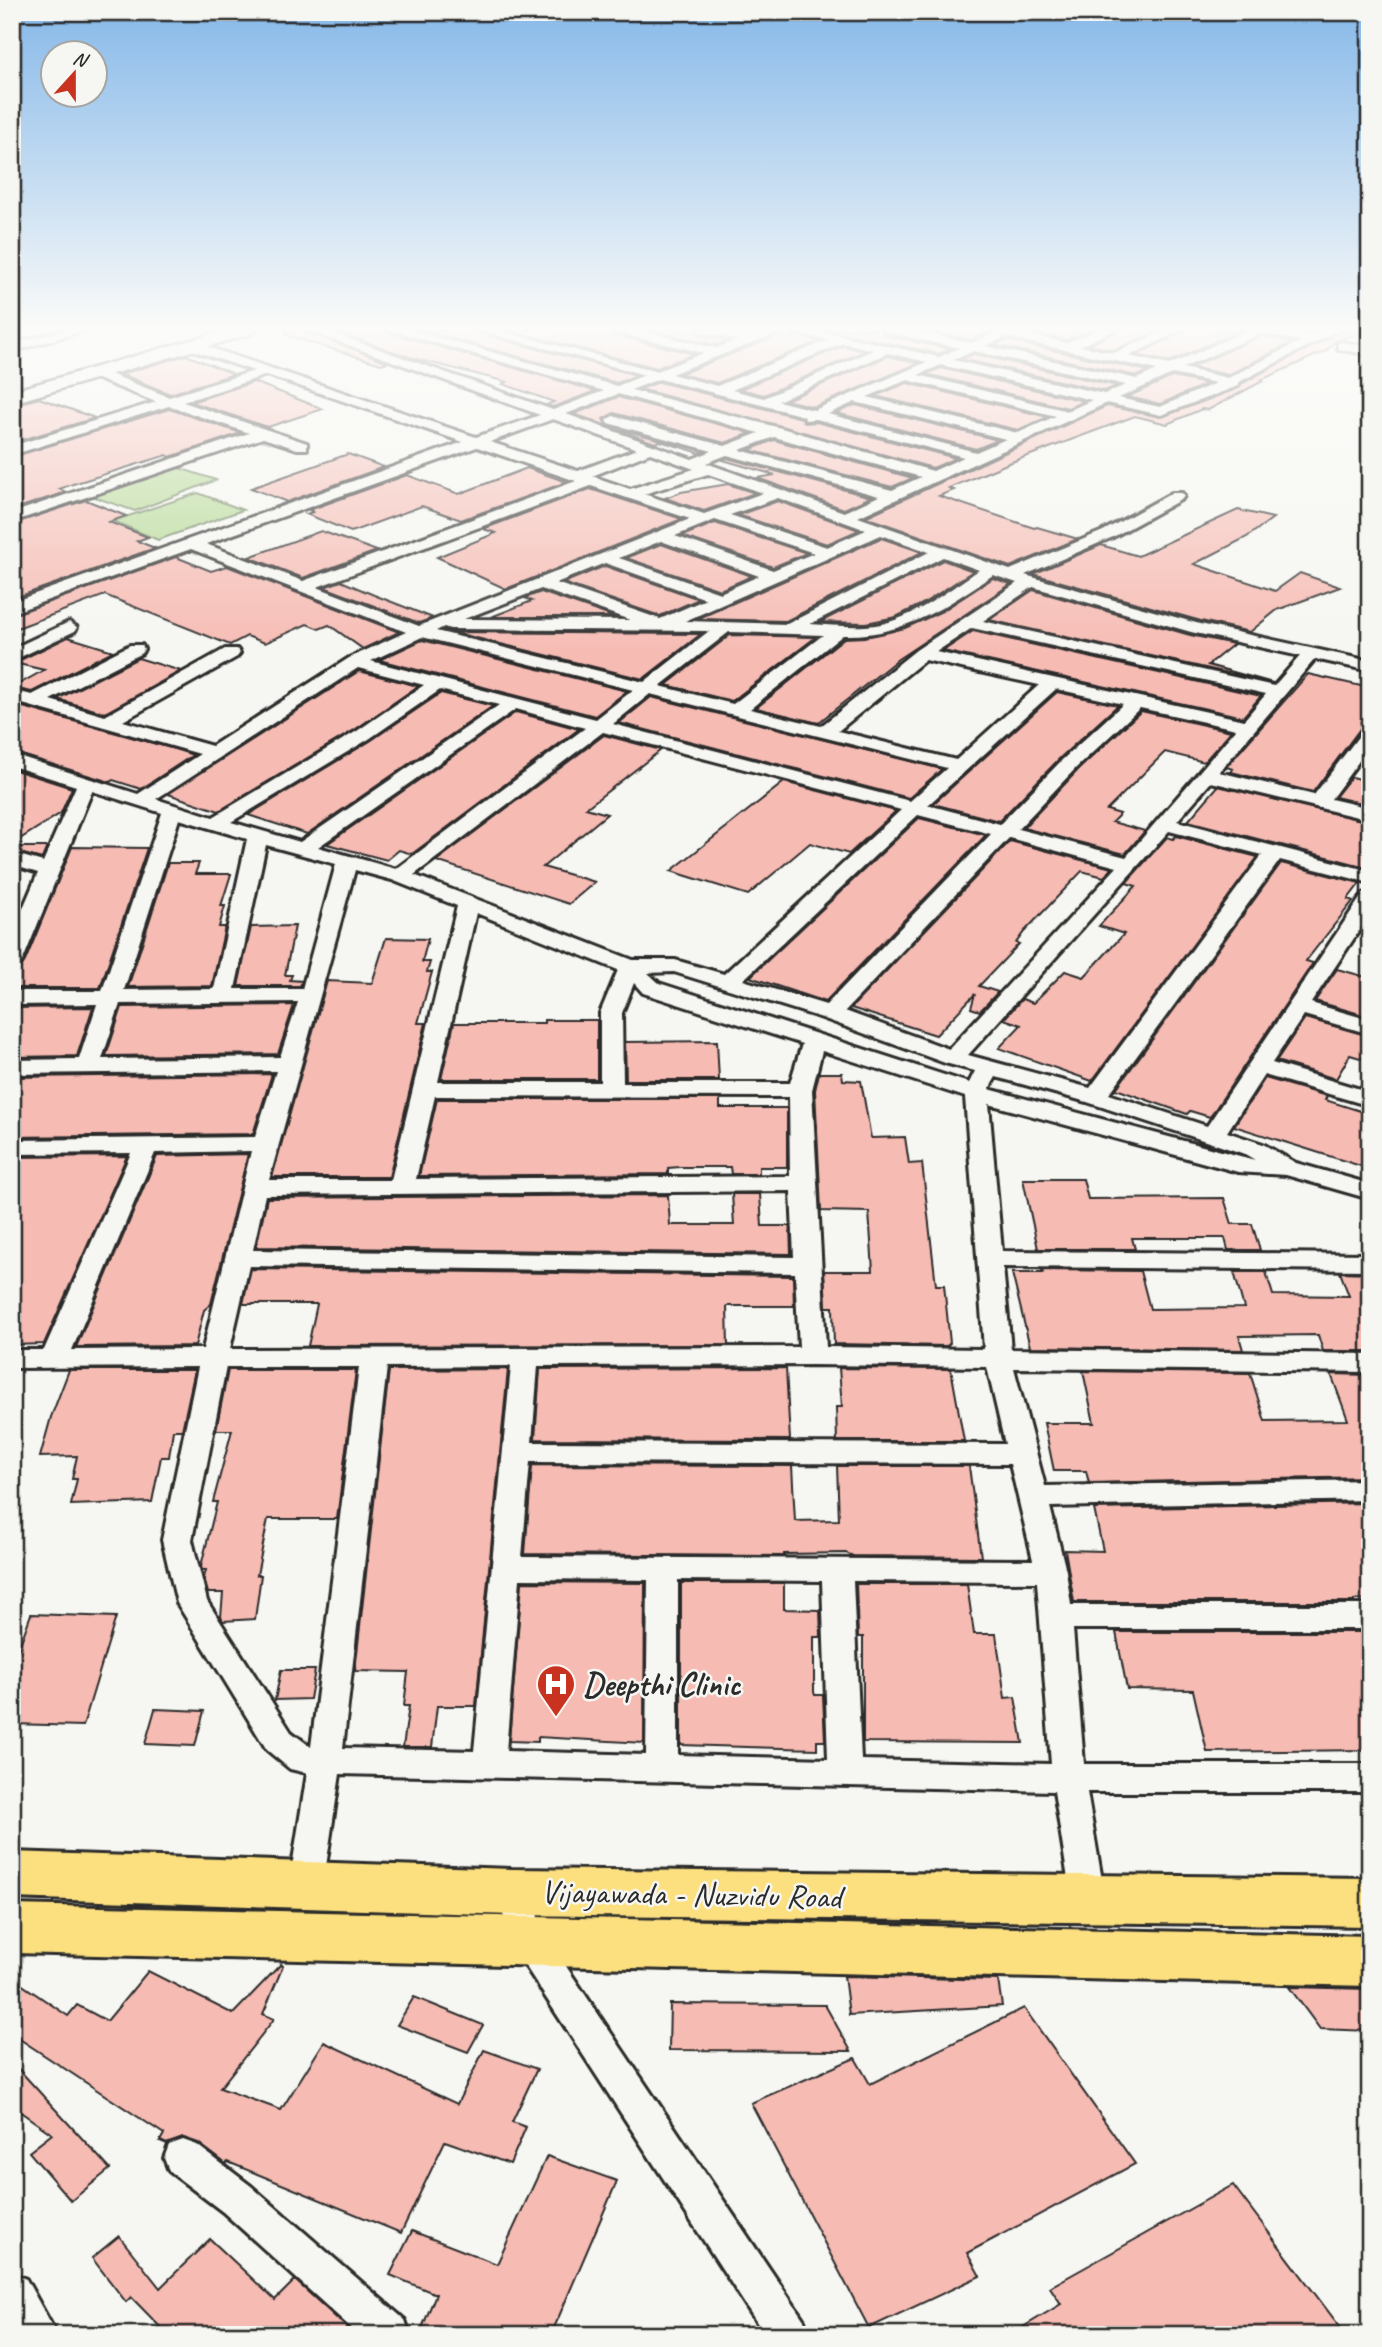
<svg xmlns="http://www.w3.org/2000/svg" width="1382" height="2347" font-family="Caveat,sans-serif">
<rect width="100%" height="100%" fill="#f6f6f2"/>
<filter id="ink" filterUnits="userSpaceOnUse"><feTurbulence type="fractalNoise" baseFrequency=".0143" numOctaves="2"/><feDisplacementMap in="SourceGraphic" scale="14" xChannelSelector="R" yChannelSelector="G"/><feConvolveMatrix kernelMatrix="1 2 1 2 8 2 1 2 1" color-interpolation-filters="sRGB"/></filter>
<g filter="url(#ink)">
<g fill="#b4d893" stroke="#70825f" stroke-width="2">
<polygon points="173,466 216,480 135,511 91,496"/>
<polygon points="198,493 243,510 158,540 113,521"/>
</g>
<g fill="#f6bbb3" stroke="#2b2b2b" stroke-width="2">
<polygon points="287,329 301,329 388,362 381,364 286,335"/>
<polygon points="328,329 384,329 386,332 596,391 553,407 546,405 554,402 503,384 507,382 409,357"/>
<polygon points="415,329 471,329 473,332 637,375 617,383"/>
<polygon points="502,329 610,329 614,335 695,354 657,368"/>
<polygon points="643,329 696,329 700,335 729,341 716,345"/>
<polygon points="787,329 791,335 820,341 717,383 680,374 783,334"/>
<polygon points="821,329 880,329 884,335 951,349 939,354"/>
<polygon points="915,329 991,329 991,332 971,340"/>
<polygon points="1023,329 1095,329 1066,340 1023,331"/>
<polygon points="1119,329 1163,329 1114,350 1088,345"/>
<polygon points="1186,329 1244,329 1169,362 1137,355"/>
<polygon points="1343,329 1366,329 1343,339 1345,340 1337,340 1326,351 1261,380 1263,381 1208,410 1202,409 1167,424 1135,416 1009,463 949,488 954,490 939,496 1034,528 1037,527 1078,539 1010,567 865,517 1107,406 1162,417 1239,388 1241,384"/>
<polygon points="1261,336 1293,342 1228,375 1191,367"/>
<polygon points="1006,340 1149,371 1137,376 994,345"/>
<polygon points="843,346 865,351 764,395 740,389"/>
<polygon points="974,354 1117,386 1104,391 961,359"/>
<polygon points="186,355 234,374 170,394 121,374"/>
<polygon points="888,356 919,363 814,407 786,400"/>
<polygon points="941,368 1084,401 1068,408 926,374"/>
<polygon points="1172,377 1207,384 1160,404 1127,397"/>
<polygon points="254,382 323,409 268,427 191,402"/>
<polygon points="659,382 802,418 805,423 816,422 956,458 933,468 640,389"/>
<polygon points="907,383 1048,417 1018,430 875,396"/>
<polygon points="618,397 751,433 725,443 614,413 603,419 607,426 704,451 700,453 660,441 655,443 574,414"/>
<polygon points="39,398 95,418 12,443 12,405"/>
<polygon points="855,405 998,440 976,449 836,413"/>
<polygon points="169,409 241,433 170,457 167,455 73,484 59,489 66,492 12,510 12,457"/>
<polygon points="774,440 913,478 892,487 749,450"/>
<polygon points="348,454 384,467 287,502 251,488"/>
<polygon points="727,458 871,497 844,509 757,478 775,475 723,460"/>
<polygon points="527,468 567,482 461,520 422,506 351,532 306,514 313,512 309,510 407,475 459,494"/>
<polygon points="728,484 755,493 704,511 665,498 681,492"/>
<polygon points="590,489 682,519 506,589 437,557 496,533 483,529"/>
<polygon points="86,500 126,516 109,522 148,537 137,541 155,548 12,599 12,524"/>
<polygon points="778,501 859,530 827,544 738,515"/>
<polygon points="1238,510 1273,518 1247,537 1194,564 1275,591 1300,573 1340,587 1277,610 1250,632 1201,621 1033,574 1101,545 1138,556"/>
<polygon points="715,523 807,553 773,567 682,536"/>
<polygon points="321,531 377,551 303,578 249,557"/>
<polygon points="881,538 922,552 786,621 697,619"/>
<polygon points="661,544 752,576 720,590 626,558"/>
<polygon points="176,557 211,571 227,566 399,632 363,649 329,625 319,629 307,624 265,643 247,636 230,645 105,595 12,630 12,615"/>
<polygon points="943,560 973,571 924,603 896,617 866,623 820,622"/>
<polygon points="605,566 699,599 660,616 563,583"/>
<polygon points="993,578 1011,584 898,659 818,723 756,708 844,638 865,637 905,628 942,611"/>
<polygon points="341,581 374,595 433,618 419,623 324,587"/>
<polygon points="1033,590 1190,635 1234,644 1208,665 1273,683 989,620"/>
<polygon points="541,592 614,617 491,617 532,601 525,598"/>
<polygon points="444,630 450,632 701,634 643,679"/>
<polygon points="973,631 1261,696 1243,717 943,651"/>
<polygon points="730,635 816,637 732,701 666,685"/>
<polygon points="68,637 113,651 32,692 12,688 44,670 14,663"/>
<polygon points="422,640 627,691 595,716 379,660"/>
<polygon points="138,658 181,671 105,713 57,699"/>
<polygon points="359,671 418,686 356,729 219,811 168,794"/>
<polygon points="1308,674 1370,688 1370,711 1361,722 1365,722 1313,792 1231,772 1233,769 1226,767"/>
<polygon points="1057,692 1118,705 1061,757 999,821 933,804"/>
<polygon points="441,693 493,706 307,834 248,815 370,741"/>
<polygon points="651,697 942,769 909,798 619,723"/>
<polygon points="12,704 178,750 193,755 141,789 113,780 110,782 12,752"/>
<polygon points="1141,711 1231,731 1204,762 1165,752 1107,810 1120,814 1112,822 1145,831 1125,854 1023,828 1079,769"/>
<polygon points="516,712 579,729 412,854 399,850 387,860 327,844"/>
<polygon points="604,735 661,750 586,808 607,814 543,867 595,882 569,904 436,861"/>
<polygon points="12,769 72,788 61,813 12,844"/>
<polygon points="1351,777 1370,781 1370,805 1335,797"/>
<polygon points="784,782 896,811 849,854 810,843 748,895 671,871"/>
<polygon points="1218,786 1370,822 1370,868 1188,821"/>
<polygon points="919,818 986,835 825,1002 750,977"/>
<polygon points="1176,836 1258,857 1092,1081 999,1048 1021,1025 1004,1019 1022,999 1033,1003 1065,971 1084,977 1124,934 1099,926 1136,886 1126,883 1167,837 1173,839"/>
<polygon points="1010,841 1112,868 1104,877 1082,871 1024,932 1016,943 1019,944 979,986 998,992 980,1011 971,1008 975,994 936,1035 851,1008"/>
<polygon points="12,847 47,847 42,859 12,851"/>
<polygon points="72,847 147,848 100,988 12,988 17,968 22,966 25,961"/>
<polygon points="168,863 199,863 195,874 231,874 221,906 225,906 219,927 225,927 212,986 128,987"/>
<polygon points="1281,863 1360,883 1348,899 1353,901 1306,961 1313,963 1210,1117 1190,1111 1187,1114 1116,1089"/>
<polygon points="295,926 285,975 292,975 290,980 302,981 300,986 238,986 251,927"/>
<polygon points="386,938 428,939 422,962 430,962 427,972 432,972 418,1023 426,1023 389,1177 272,1177 327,981 372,983"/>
<polygon points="1337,969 1370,978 1370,1017 1315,1001"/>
<polygon points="294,1005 278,1054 106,1056 122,1007"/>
<polygon points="93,1007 77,1056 12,1057 12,1008"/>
<polygon points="1305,1018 1370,1036 1370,1061 1350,1055 1336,1079 1276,1061"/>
<polygon points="544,1020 597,1020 597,1079 441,1079 454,1023 544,1023"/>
<polygon points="717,1041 719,1080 626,1080 625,1042"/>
<polygon points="819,1073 842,1073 843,1080 861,1081 871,1138 905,1137 909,1164 922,1163 936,1285 944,1285 950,1343 947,1346 834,1344 833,1307 826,1307 824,1271 873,1271 869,1212 821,1211 815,1090"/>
<polygon points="272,1074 253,1134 12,1137 12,1077"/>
<polygon points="1265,1078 1327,1096 1325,1100 1370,1114 1370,1169 1234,1126"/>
<polygon points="437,1099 720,1099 720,1108 787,1108 787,1167 759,1167 759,1174 731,1174 730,1167 680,1167 668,1168 668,1174 419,1176"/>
<polygon points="248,1154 211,1304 204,1310 195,1346 76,1347 157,1156"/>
<polygon points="127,1156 44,1344 12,1345 12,1157"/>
<polygon points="1023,1179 1083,1179 1088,1199 1224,1198 1232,1224 1252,1224 1260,1250 1228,1250 1225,1238 1132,1238 1135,1249 1038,1249"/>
<polygon points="732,1194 760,1194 762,1226 790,1226 791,1254 256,1247 267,1198 668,1195 670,1225 734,1225"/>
<polygon points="251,1269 793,1276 794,1306 727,1306 728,1345 308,1346 317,1304 243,1304"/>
<polygon points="1042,1270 1140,1271 1150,1309 1244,1308 1234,1272 1266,1272 1273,1295 1349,1296 1340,1272 1370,1273 1370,1351 1323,1351 1318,1335 1239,1336 1243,1350 1030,1347 1012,1273 1043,1273"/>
<polygon points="786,1368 790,1440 535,1439 540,1369"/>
<polygon points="839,1368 951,1369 964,1441 837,1441 836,1407 842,1407"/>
<polygon points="508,1369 476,1706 437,1706 432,1747 403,1747 409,1706 404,1706 408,1672 355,1671 389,1370"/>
<polygon points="69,1370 195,1370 182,1430 173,1430 169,1457 161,1457 152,1502 71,1505 77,1479 72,1479 77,1456 40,1457 51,1417"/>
<polygon points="228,1370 356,1370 337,1519 268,1519 257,1575 261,1575 255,1619 223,1621 221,1617 223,1593 208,1593 204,1578 206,1570 202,1570 201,1566 217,1502 213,1502 232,1430 216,1430"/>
<polygon points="1083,1371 1250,1373 1265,1421 1348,1420 1331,1374 1370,1375 1370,1477 1089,1483 1086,1471 1054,1471 1044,1423 1094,1423"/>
<polygon points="532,1465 792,1466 795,1521 839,1520 837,1466 969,1466 981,1557 853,1556 846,1553 784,1554 784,1556 525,1554"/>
<polygon points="1370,1503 1370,1600 1354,1600 1354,1602 1074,1602 1065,1550 1103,1551 1094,1509"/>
<polygon points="522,1582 645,1583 644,1743 538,1737 538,1742 509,1741"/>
<polygon points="681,1583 784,1583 784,1609 820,1610 821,1637 814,1637 814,1692 815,1695 823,1695 825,1741 817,1741 817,1749 681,1745"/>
<polygon points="856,1584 967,1584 974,1634 996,1634 1005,1698 1015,1697 1023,1743 863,1742 863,1637 858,1637"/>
<polygon points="31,1614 116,1617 83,1726 12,1724 12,1667"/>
<polygon points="1116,1632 1364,1632 1370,1650 1370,1750 1207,1752 1193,1690 1127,1689"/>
<polygon points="281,1670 315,1670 310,1699 275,1700"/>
<polygon points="155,1709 204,1711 195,1746 145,1744"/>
<polygon points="281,1964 283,1966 263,2014 274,2019 220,2088 281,2110 324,2042 457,2104 484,2050 537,2069 512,2122 526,2127 510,2164 445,2141 401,2233 228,2162 226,2164 198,2143 184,2138 167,2144 160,2141 164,2134 12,2034 12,1978 68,2016 77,2005 107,2021 148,1971 233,2014"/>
<polygon points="844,1976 998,1980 1002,2006 849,2015"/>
<polygon points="1289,1987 1370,1989 1370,2031 1320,2029"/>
<polygon points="414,1997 483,2025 468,2052 397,2025"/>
<polygon points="670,2004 825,2005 851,2051 669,2050"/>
<polygon points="1024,2008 1135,2164 967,2253 980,2276 869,2328 751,2103 855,2058 870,2084"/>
<polygon points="12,2062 110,2169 71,2201 29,2152 52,2134 12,2106"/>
<polygon points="547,2156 617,2181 551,2335 442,2335 422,2328 436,2294 390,2275 412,2231 497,2264"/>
<polygon points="1233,2185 1346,2335 1010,2335 1061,2304 1050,2287"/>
<polygon points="119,2236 160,2288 210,2239 275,2300 295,2280 355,2335 168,2335 131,2297 126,2302 92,2258"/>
</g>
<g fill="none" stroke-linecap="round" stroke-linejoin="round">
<defs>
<g id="street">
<polygon points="70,329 89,329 12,352 12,344"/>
<path d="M304,329H321L553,410L604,391L387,329H406L617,386L645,375L474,329H493L657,371L704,353L615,332L613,329H633L716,348L738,340L701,332L699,329H720L750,335L768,329H784L782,332L671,374L717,386L829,340L792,332L790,329H811L939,357L959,348L885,332L883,329H904L971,343L993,334L994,329H1021L1017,332L1066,343L1101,329H1117L1080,346L1114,353L1169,329H1184L1129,356L1169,365L1250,329H1278L1312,336L1326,329H1341L1239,382L1238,386L1161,415L1107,403L858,517L1010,570L1103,531L1172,493H1182L1184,496L1182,499L1113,537L1025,575L1200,624L1370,661V671L1315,659L1219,772L1314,795L1364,729L1370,728V746L1331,799L1370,808V820L1211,782L1177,821L1370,871V883L1280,860L1109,1094L1207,1126L1363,894L1370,892V914L1311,1003L1370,1020V1034L1304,1015L1272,1063L1370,1092V1106L1264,1075L1227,1132L1263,1144L1296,1163L1370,1184V1199L1286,1175L1238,1172L989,1104L1002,1251L1370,1254V1270L1003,1267L1011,1349L1370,1354V1372L1014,1368L1045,1486L1370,1480V1500L1050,1507L1066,1571L1071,1605H1370V1629H1073L1084,1764H1370V1792H1087L1105,1898L1100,1909L1088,1913L1076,1909L1071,1898L1054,1791L340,1774L323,1886L318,1896L306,1901L294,1896L289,1886L307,1773L290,1769L267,1750L177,1603L162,1540L198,1367L12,1368V1350H44L131,1153L12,1154V1140L255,1137L276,1071L12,1074V1060L79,1059L97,1004L12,1005V991H102L162,813L92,791L23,960L20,965L12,966V934L38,873L12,865V853L43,862L76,786L12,766V754L138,794L200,754L12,701V690L32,695L130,645H142L144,649L142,653L50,700L105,716L225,649H237L240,653L237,657L123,721L212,746L349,658L406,632L191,549L12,613V602L463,442L267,375L183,402L307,443V449H297L263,438L12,522V513L249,433L169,406L12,455V446L156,402L90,376V370H100L169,397L254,371L186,348L184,345L190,341L476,437L540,415ZM1261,333L1301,341L1228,378L1183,368ZM1006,337L1157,370L1137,379L985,346ZM843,343L873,350L764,398L732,390ZM974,351L1126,385L1104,394L953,360ZM888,353L927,362L814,410L778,401ZM941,365L1092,400L1068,411L918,375ZM1172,374L1216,383L1160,407L1119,398ZM659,379L804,416L805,420L816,419L964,457L933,471L781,428L631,390ZM907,380L1056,416L1018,433L867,397ZM618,394L759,433L725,446L613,416L606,420L608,423L712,451L692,459L566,414ZM855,402L1006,439L976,452L828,414ZM553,419L637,449L578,471L490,442ZM774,437L921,477L892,490L740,450ZM477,447L576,481L303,581L206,544ZM650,453L694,469L630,489L592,476ZM727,455L879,496L844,512L706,463ZM708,474L763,493L704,514L644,494ZM591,486L690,519L419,626L317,587ZM778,498L866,530L827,547L730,515ZM715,520L814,553L773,570L675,536ZM881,535L929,552L787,624L685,621ZM661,541L759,576L720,593L619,558ZM943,557L979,570C945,592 908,624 866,626C847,627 829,625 810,624ZM605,563L706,599L660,619L556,583ZM993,575L1017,583L916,650L821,726L750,709L843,635C903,637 945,607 993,575ZM1033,587L1191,632L1300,656L1274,686L983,621ZM541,589L630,620L464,619ZM444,627L450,629L709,631L644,682L436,631ZM972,628L1266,694L1244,720L936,652ZM729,632L823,635L733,704L660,686ZM422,637L633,690L596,719L371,661ZM925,660L1039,685L956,760L838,731ZM358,668L424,685L357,731L213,817L156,799ZM1056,689L1123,704L1063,759L1000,824L928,805ZM440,690L499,705L300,842L231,822L369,739ZM650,694L947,768L910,801L613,724ZM1140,708L1236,729L1126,857L1018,829L1077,767ZM516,709L585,728L396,869L318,847ZM603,732L901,810L724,974L675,960H633L414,875ZM918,815L991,834L826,1005L743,980ZM179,819L247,839L214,989L124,990ZM1169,831L1262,855L1090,1088L968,1055ZM1009,838L1117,867L949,1049L845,1011ZM266,845L336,864L302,989H235ZM355,870L392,880L457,906L391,1180H269ZM476,913L618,970L600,1013V1082H438ZM674,972L822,1018L945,1063L975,1071L969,1083L659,983L648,973ZM634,983L643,993L802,1044L790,1083H623L622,1013ZM298,1002L280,1057L102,1059L120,1004ZM822,1051L965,1097L984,1349L826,1347L812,1090ZM996,1077L1087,1102L1245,1154L1255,1160L989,1089ZM435,1096L789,1097L790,1176L416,1179ZM251,1151L203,1349L72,1350L155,1153ZM791,1191L794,1257L253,1250L265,1195ZM249,1266L795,1273L799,1347L230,1349ZM813,1365L987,1367L1005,1444L532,1442L538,1366ZM511,1366L474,1751L343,1748L387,1367ZM226,1367H359L311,1747L291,1732L207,1601L192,1540ZM530,1462L1010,1464L1033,1560L522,1557ZM520,1579L648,1580L646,1755L506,1751ZM678,1580L822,1581L828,1759L678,1755ZM853,1581L1037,1582L1051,1764L861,1760Z"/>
<polygon points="1342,342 1370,347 1370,355 1338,349 1338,343"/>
<polygon points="69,622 77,627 75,631 12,661 12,649"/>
<polygon points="512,1877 524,1881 545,1935 804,2320 809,2335 765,2335 517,1953 495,1892 500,1881"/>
<polygon points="183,2140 197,2145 251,2186 405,2320 410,2335 359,2335 223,2212 169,2171 164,2158 169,2145"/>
<polygon points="12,2273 26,2279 57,2335 14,2335"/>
</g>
<polygon id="secondary" points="230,329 257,329 254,333 12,403 12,391"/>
<g id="primary">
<polygon points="12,1852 512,1869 1370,1878 1370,1926 512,1915 12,1898"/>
<polygon points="12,1905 1370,1936 1370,1986 12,1953"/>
</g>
</defs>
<use href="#street" stroke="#2b2b2b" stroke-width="6"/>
<use href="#secondary" stroke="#2b2b2b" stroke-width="5"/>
<use href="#primary" stroke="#2b2b2b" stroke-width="6"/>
<use href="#street" fill="#f6f6f2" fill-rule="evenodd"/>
<use href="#secondary" fill="#f6f6f2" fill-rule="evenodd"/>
<use href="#primary" fill="#fce080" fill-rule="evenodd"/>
</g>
</g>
<linearGradient id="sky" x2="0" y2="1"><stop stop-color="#85b8e9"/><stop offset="0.5" stop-color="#fbfbf9"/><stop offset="1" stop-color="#fbfbf9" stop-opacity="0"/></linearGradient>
<rect width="1382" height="657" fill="url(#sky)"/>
<defs>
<symbol id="hospital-pin" viewBox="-11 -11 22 30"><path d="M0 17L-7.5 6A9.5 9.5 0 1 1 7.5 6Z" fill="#c8321e" stroke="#f6f6f2"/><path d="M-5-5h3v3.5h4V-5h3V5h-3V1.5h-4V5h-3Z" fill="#fff"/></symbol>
</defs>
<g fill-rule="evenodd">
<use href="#hospital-pin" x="534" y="1662" width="44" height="60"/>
</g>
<g text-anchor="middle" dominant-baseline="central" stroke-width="5" stroke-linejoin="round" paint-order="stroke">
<g font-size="33" font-weight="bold" fill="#2b2b2b" stroke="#f6f6f2" text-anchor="start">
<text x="583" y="1684">Deepthi Clinic</text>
</g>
<g font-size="33" fill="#2b2b2b" stroke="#f6f6f2">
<text transform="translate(691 1894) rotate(1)">Vijayawada - Nuzvidu Road</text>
</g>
</g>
<rect width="1382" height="2347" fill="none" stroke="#f6f6f2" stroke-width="42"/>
<rect x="21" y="21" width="1340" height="2305" fill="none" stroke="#2b2b2b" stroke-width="2.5" filter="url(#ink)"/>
<g transform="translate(74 74) rotate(21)"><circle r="33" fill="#f6f6f2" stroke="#a5a5a2" stroke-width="2"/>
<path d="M0-5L12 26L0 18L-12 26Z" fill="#c8321e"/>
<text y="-10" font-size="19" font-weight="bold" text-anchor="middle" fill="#2b2b2b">N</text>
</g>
</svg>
